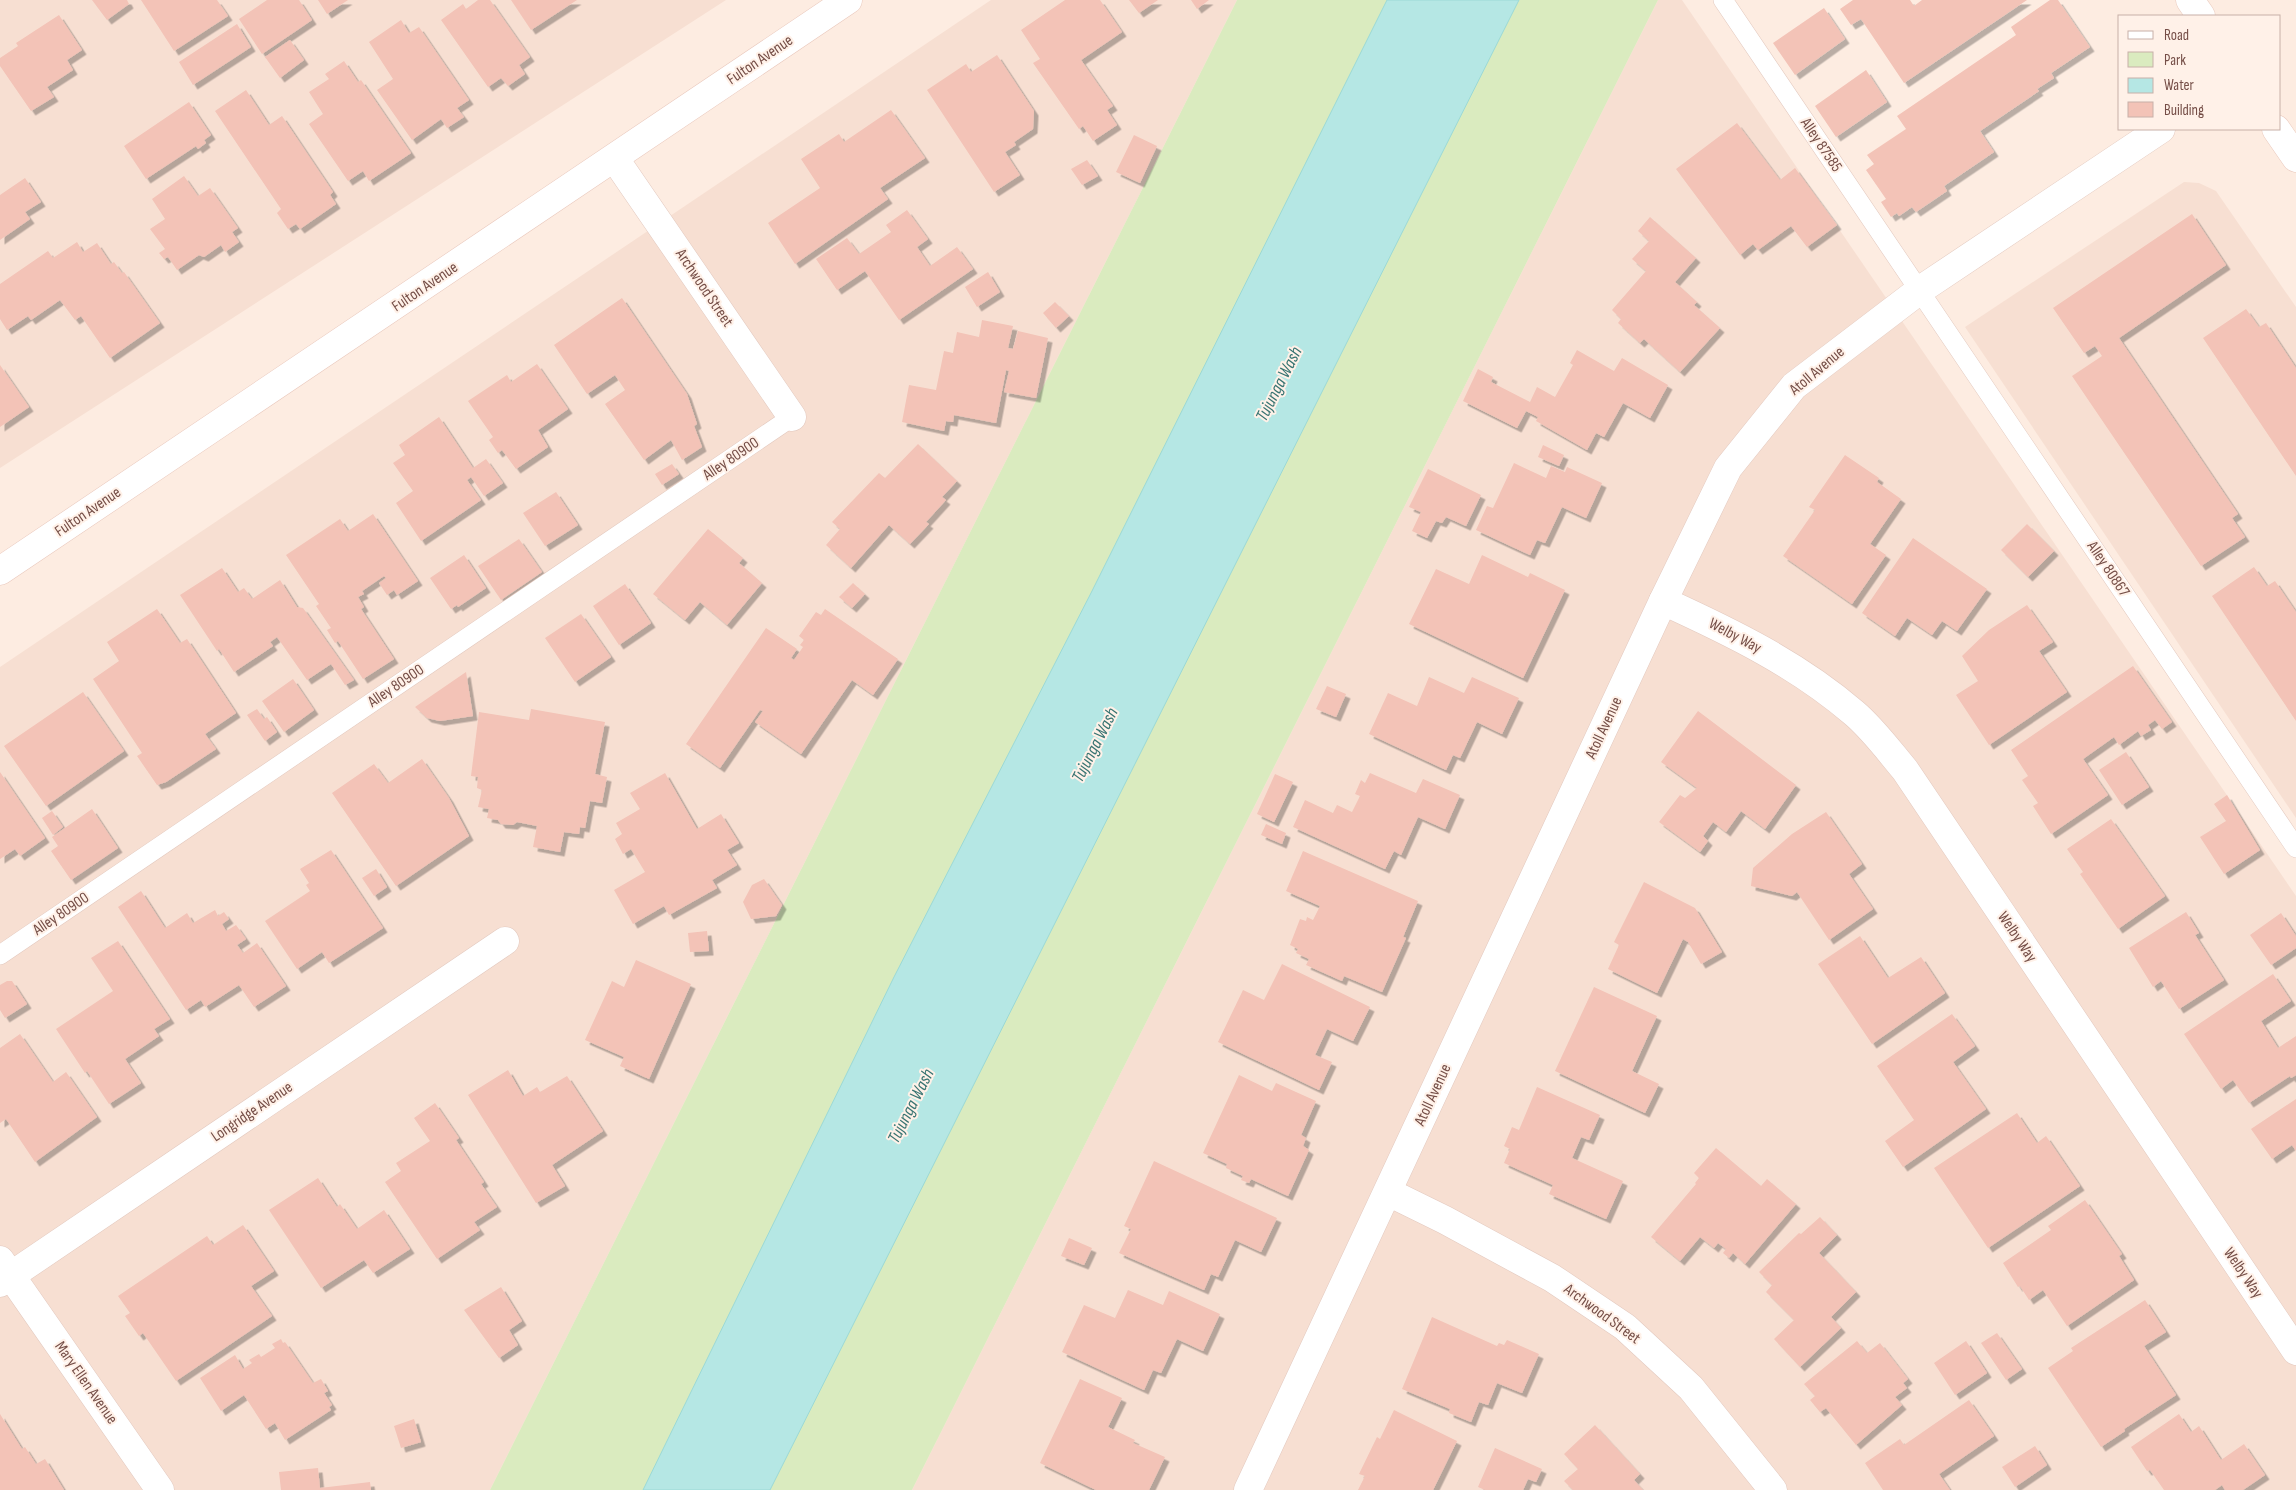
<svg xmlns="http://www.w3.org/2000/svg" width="2296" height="1490" font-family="'Sofia Sans Condensed',sans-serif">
<defs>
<filter id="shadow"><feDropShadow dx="4.5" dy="4.5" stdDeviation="0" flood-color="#0004"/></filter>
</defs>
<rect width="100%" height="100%" fill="#fdece1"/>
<g fill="#f7dfd2">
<polygon points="0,0 726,0 0,468"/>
<polygon points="991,0 1237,0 490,1490 0,1490 0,667"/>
<polygon points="1658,0 1682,0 2296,896 2296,1490 912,1490"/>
<polygon points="2184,182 2199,183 2216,191 2296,307 2296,818 1965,327"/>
</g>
<polygon fill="#daebbf" points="1237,0 1658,0 912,1490 490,1490"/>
<polygon fill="#b5e7e4" stroke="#9bd9d6" points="1387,0 1519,0 770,1490 643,1490 894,977 1091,593"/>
<g fill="#f3c3b7" filter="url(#shadow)">
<polygon points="92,0 127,0 129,4 107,20"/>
<polygon points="141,0 217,0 228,16 174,51"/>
<polygon points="267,0 299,0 312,20 262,54 239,19"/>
<polygon points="318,0 348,0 327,14"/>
<polygon points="478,0 490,0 530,57 519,65 525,74 508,86 501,78 488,87 441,20 463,4 466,9"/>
<polygon points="511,0 577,0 531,30"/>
<polygon points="1065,0 1100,0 1122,32 1081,60 1113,106 1107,110 1117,125 1093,141 1083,126 1079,129 1033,63 1040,59 1021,30"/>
<polygon points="1129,0 1158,0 1139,13"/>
<polygon points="1191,0 1209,0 1197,9"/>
<polygon points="1853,0 1910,0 1914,6 1922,0 2027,0 1904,83 1861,19 1851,25 1840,9"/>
<polygon points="2050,0 2058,0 2090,47 2051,73 2054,78 2037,89 2039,91 1980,131 1994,152 1944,186 1947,191 1916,212 1912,207 1899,216 1897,213 1891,217 1881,202 1886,199 1866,170 1874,164 1867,155 1906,129 1897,116 2016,35 2011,27"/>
<polygon points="1824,8 1845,39 1795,75 1773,43"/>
<polygon points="59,15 82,50 67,60 73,70 47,87 54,97 31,111 0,66 0,58 18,46 16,43"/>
<polygon points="401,20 409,33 419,27 469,100 457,108 464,117 447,128 441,119 412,140 377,90 393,79 369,42"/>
<polygon points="237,24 251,47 193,85 179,62"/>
<polygon points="290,40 304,60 280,78 265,57"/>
<polygon points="997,55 1034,111 1033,129 1014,142 1016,145 1005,152 1020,175 994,192 927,90 966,64 971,72"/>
<polygon points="344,61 358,82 361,80 411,153 369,181 363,171 348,181 309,124 323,114 309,92 329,79 325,74"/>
<polygon points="1866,70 1887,102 1836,137 1815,106"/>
<polygon points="246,90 269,125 282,116 333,192 330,195 336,204 300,229 296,224 288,229 277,213 281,209 215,111"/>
<polygon points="189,102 211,135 204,140 206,143 198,149 196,146 146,179 124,146"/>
<polygon points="891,110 925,158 880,188 888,199 795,264 768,223 820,188 801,159 839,134 844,142"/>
<polygon points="1737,123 1780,180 1795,168 1837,225 1807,247 1791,226 1758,250 1753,244 1740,255 1676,169"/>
<polygon points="1134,135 1157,146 1140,183 1116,172"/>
<polygon points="1087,160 1098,176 1082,185 1071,169"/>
<polygon points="184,176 198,196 210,188 238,228 232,232 239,242 225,252 221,245 204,257 199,255 177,270 168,257 164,259 159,253 165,249 150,229 165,219 152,199"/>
<polygon points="25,178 41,202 25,212 30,219 0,240 0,195"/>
<polygon points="907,210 928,239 917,247 930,266 957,247 973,269 899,320 865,271 837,290 816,259 847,238 859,254 891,232 886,225"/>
<polygon points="2192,214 2226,265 2119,338 2238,514 2232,518 2245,537 2201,566 2072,376 2102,356 2095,346 2084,353 2053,308"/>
<polygon points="1650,217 1696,258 1675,282 1697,302 1694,305 1720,328 1680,372 1644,339 1640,343 1618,323 1621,319 1612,310 1646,271 1632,259 1649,241 1638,231"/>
<polygon points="77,242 83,252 97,243 111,264 114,262 122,273 124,272 160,323 110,358 81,316 75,320 60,300 31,320 28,316 7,330 0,319 0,284 48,251 53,258"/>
<polygon points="988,272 1000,292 977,307 965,287"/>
<polygon points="622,298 687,394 697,424 694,426 702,447 682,460 671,440 644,460 605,404 625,390 615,375 587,394 554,345"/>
<polygon points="1055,302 1069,316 1056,328 1043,313"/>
<polygon points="2246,309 2259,327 2266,323 2296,368 2296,476 2203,338"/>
<polygon points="982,320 1013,326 1008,348 1013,349 1018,331 1048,338 1036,398 1004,392 1009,371 1006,370 996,423 954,415 953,422 946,421 944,431 902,422 909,385 936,390 944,351 953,353 957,332 979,337"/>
<polygon points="1577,350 1614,371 1622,358 1668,385 1650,418 1623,403 1604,437 1596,433 1587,450 1536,421 1538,417 1526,411 1517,428 1463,401 1478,369 1493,377 1491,382 1530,402 1537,387 1555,397 1573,365 1570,363"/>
<polygon points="537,364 568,409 538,430 548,447 516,469 502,450 498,453 489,440 493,437 468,401 507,375 511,382"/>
<polygon points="0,365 29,407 0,427"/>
<polygon points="439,417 473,468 486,459 503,483 484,496 471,477 467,480 481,500 421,541 396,503 413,491 393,463 405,455 399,445"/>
<polygon points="918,444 957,481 942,497 946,500 926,522 929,524 910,544 889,525 851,568 826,545 840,529 832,522 879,473 885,478"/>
<polygon points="1543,445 1564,455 1559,466 1538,457"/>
<polygon points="1845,455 1879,478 1877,482 1901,499 1870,544 1886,555 1852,604 1783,556 1815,510 1809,507"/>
<polygon points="1514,463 1546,478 1551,466 1565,472 1567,467 1602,483 1586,518 1562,507 1545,543 1537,540 1530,555 1476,530 1487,506 1493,508"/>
<polygon points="672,464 679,474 662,485 655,474"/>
<polygon points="1428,469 1481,495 1466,526 1446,517 1442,523 1436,521 1427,538 1412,531 1421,512 1409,507"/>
<polygon points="556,492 578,525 545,546 523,513"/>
<polygon points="373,514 418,581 397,595 394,590 387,595 379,583 386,578 384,576 362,591 364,594 358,597 364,607 361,609 394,659 363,679 338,641 335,643 327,630 331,628 316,606 319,604 286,555 340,519 348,531"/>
<polygon points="2027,524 2054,551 2028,577 2001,550"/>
<polygon points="708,529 743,558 739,563 762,583 727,625 700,602 685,620 653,594"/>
<polygon points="1913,538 1987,589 1957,631 1942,621 1932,635 1907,618 1895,636 1862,613"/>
<polygon points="519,539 542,572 501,600 478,566"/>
<polygon points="464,555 486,588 458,607 457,605 451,609 430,578"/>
<polygon points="1482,555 1528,577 1530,573 1565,590 1523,678 1409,624 1436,569 1469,584"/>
<polygon points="2254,567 2267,586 2275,581 2296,612 2296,721 2212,596"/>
<polygon points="222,568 238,592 244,588 252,599 280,580 297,607 303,608 354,680 345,685 331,664 307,680 277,637 270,642 273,646 234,672 219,649 217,651 180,595"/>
<polygon points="853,583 865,594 852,608 839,597"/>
<polygon points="625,584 651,623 619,645 593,606"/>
<polygon points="2027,605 2053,642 2039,651 2067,692 1989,745 1956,695 1978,681 1962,656 1989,630"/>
<polygon points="157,609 180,643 187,639 236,713 205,734 216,749 166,782 157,785 137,756 142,753 93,679 119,661 107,642"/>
<polygon points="825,609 898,659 873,695 852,680 801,754 755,722 763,711 760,710 720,768 686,744 766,628 797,649 791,658 794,660 803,647 800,645 804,640 799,636 816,612 821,615"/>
<polygon points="581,614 611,657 575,682 545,638"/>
<polygon points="2133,666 2172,722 2162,729 2155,720 2148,725 2151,730 2141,736 2138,731 2119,745 2114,737 2083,759 2108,795 2051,834 2033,806 2038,803 2022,780 2028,776 2011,750"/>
<polygon points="466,672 473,716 440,721 427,718 415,707"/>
<polygon points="1429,677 1464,693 1472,677 1519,698 1502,734 1477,722 1460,758 1453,755 1446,770 1369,734 1388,693 1417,706"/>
<polygon points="293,679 314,710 284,732 262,701"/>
<polygon points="1327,686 1346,694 1336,717 1316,709"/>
<polygon points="83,692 124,751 46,806 4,746"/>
<polygon points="257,709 264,719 267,717 277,732 265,741 247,715"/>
<polygon points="531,709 605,722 595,774 607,777 602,803 590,801 585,828 580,827 579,834 564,832 560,852 533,847 537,826 517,822 513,825 501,824 498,820 487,818 489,809 478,807 482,790 477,788 478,777 471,776 479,712 529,720"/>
<polygon points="1698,711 1796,785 1765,829 1741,811 1726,832 1713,822 1703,836 1708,841 1700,852 1659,822 1680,795 1685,798 1697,788 1661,762"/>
<polygon points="2126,752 2149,787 2122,805 2099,770"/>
<polygon points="422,759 449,798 469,836 396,886 332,793 374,764 388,783"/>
<polygon points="0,772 45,838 20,856 15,849 0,859"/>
<polygon points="665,773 697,829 721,814 739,843 727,850 737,865 712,880 717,888 669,915 664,906 633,924 614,890 645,872 631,849 623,854 615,839 622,834 616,823 640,809 630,793"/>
<polygon points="1370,773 1416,793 1423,779 1460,795 1445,829 1418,817 1401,855 1394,851 1385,869 1293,827 1305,800 1333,813 1337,805 1352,812 1360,796 1355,794 1361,780 1365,783"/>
<polygon points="1275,774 1293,782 1274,822 1257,814"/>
<polygon points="2227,795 2260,850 2224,874 2200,837 2226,821 2214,804"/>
<polygon points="92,809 118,848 71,880 51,851 58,846 52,837"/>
<polygon points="52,811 63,827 53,835 42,818"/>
<polygon points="1826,812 1862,864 1849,874 1873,909 1829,940 1797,892 1792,896 1751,886 1753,868 1792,834"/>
<polygon points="2111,819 2165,896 2118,929 2080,874 2083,872 2067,849"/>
<polygon points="1266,824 1286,833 1282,844 1261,835"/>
<polygon points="331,850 383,928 329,963 322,952 297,969 265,921 310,891 306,885 309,883 300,869"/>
<polygon points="1303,851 1418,901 1403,937 1406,938 1382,992 1344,976 1342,981 1306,965 1309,959 1296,953 1298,949 1290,945 1300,919 1306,921 1307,917 1313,920 1320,906 1286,891"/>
<polygon points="376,869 387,887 374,896 362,878"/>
<polygon points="764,879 782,905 776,916 751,919 743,902 752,885"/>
<polygon points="1644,882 1695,908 1722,952 1701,964 1688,942 1683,939 1657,993 1608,969 1619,945 1614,942"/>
<polygon points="141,891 165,928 187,913 193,923 215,910 218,916 224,912 229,919 222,924 226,931 236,925 246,939 237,945 243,953 257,943 286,986 254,1007 239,985 205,1007 201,1000 186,1010 118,907"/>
<polygon points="2186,912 2199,933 2195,935 2224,980 2179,1009 2161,981 2153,987 2129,948"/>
<polygon points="2281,913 2296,936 2296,948 2271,965 2250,935"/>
<polygon points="707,931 709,951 690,952 688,933"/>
<polygon points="1860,936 1888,978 1921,957 1945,993 1872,1044 1818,964"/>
<polygon points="118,941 170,1019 154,1029 159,1036 125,1059 141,1083 109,1104 87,1071 85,1073 56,1029 113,991 91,958"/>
<polygon points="636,960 691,984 649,1079 620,1066 624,1057 585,1040 612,981 624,987"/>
<polygon points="1282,964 1370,1007 1353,1041 1327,1029 1315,1055 1332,1062 1319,1090 1218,1042 1243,990 1264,1000"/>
<polygon points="2273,974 2291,1001 2261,1021 2278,1048 2296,1036 2296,1075 2291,1078 2290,1076 2249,1103 2233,1080 2221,1089 2184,1034"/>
<polygon points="7,981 12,981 27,1004 5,1018 0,1010 0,985"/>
<polygon points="1594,987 1657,1016 1632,1071 1659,1084 1645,1113 1555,1071"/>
<polygon points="1952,1014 1975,1046 1953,1062 1986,1109 1903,1167 1885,1141 1914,1120 1877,1066"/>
<polygon points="20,1034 53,1082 66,1072 97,1117 35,1162 6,1119 0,1123 0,1048"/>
<polygon points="508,1070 523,1096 537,1087 540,1092 567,1076 603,1131 552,1165 565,1186 536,1203 468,1095"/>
<polygon points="1239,1075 1272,1091 1276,1083 1316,1101 1301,1135 1306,1138 1303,1146 1309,1150 1288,1196 1251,1179 1249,1183 1241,1180 1243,1176 1226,1168 1227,1164 1203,1153"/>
<polygon points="1537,1087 1600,1115 1589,1140 1581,1137 1572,1158 1623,1181 1606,1219 1549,1194 1553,1185 1504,1163 1510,1149 1504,1146 1512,1127 1519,1130"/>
<polygon points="2296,1099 2296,1151 2292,1145 2272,1159 2251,1129"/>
<polygon points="435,1103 459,1138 456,1140 484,1182 481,1184 497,1207 474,1222 480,1230 437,1259 385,1182 401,1171 396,1163 430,1141 414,1118"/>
<polygon points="2017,1113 2037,1143 2046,1136 2080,1186 1988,1248 1934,1168"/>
<polygon points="1716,1148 1761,1186 1767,1179 1796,1204 1745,1264 1733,1253 1729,1258 1723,1253 1726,1249 1718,1243 1714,1248 1700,1237 1680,1261 1651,1237 1696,1184 1695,1183 1699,1178 1694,1173"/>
<polygon points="1154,1161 1277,1218 1261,1252 1235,1240 1218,1277 1211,1274 1204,1290 1119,1253 1131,1229 1124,1226"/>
<polygon points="318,1178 337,1207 340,1204 357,1229 384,1210 410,1249 373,1273 364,1260 321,1288 269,1210"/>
<polygon points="2085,1200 2122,1254 2119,1256 2134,1280 2067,1326 2043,1290 2029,1300 2020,1286 2018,1287 2003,1263 2051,1230 2048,1226"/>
<polygon points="1820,1217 1837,1235 1819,1253 1856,1292 1831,1317 1841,1328 1800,1367 1774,1339 1794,1320 1766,1292 1772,1285 1759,1272 1799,1233 1801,1234"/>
<polygon points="243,1225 274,1271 251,1286 272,1316 176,1381 143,1333 139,1336 125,1316 130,1313 118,1296 207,1236 213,1245"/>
<polygon points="1069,1238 1092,1248 1084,1265 1061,1256"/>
<polygon points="501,1287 522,1321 509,1330 518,1345 499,1358 464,1310"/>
<polygon points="1128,1290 1163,1305 1169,1291 1220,1314 1203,1351 1177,1339 1161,1373 1153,1370 1144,1390 1062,1352 1084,1305 1115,1318"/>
<polygon points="2145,1300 2166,1332 2144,1346 2176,1395 2124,1429 2125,1431 2101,1447 2048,1368 2073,1351 2071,1348"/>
<polygon points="1432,1317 1497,1346 1499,1343 1504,1345 1507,1340 1539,1354 1522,1393 1497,1383 1488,1405 1479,1402 1471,1422 1449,1413 1450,1409 1402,1389"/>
<polygon points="1997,1333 2022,1369 2006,1380 1981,1343"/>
<polygon points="281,1339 283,1343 285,1342 313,1383 321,1379 328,1391 324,1393 332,1405 329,1407 331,1410 285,1440 275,1423 266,1429 244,1395 221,1411 200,1378 235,1355 243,1369 252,1363 249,1360 259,1354 261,1357 275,1348 272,1344"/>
<polygon points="1857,1341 1867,1353 1880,1343 1908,1379 1903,1383 1907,1388 1895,1397 1902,1405 1856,1445 1826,1408 1820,1412 1810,1400 1815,1396 1804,1384"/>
<polygon points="1966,1341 1987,1373 1955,1395 1934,1363"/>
<polygon points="1080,1379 1122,1398 1108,1427 1135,1440 1133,1443 1165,1457 1149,1490 1096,1490 1040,1463"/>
<polygon points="1969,1400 1994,1436 1939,1474 1950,1490 1883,1490 1865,1463 1900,1439 1904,1445"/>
<polygon points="1394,1410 1457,1441 1433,1490 1358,1490 1365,1476 1359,1474 1377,1437 1380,1439"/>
<polygon points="0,1414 22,1449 25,1447 36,1464 45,1459 64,1490 0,1490"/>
<polygon points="2179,1414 2191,1432 2199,1426 2221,1460 2244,1444 2265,1475 2243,1490 2225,1490 2222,1485 2215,1490 2164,1490 2150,1470 2147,1471 2131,1447"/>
<polygon points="414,1419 421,1442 401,1448 394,1426"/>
<polygon points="1595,1425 1640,1474 1634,1480 1643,1490 1573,1490 1564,1481 1578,1469 1564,1454"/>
<polygon points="2035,1446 2047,1465 2015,1487 2002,1467"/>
<polygon points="1495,1448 1542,1469 1536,1482 1528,1479 1523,1490 1485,1490 1478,1487"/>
<polygon points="318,1468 320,1488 370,1482 371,1490 281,1490 279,1472"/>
</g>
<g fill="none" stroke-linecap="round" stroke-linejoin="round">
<defs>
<g id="lane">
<polyline points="1723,0 2296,848"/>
<polyline points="0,955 792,417"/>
</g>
<g id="street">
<polyline points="615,159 792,417"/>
<path d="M1663,601C1731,632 1797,664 1854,713C1873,729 1889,751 1905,770L2296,1351"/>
<polyline points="1388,1192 1445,1220 1552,1278 1625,1327 1691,1388 1773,1490"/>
<polyline points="0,1260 160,1490"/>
<polyline points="0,1283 505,941"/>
<polyline points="1248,1490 1663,601 1728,468 1794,386 1920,290 2161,129"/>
</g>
<g id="secondary">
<polyline points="2190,0 2201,16"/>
<polyline points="2276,129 2296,158"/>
<polyline points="0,571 848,0"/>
</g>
</defs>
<use href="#lane" stroke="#e3c9bf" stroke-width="20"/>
<use href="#street" stroke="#e3c9bf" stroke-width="29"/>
<use href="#secondary" stroke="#e9c8bc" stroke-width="29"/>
<use href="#lane" stroke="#fff" stroke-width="19"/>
<use href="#street" stroke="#fff" stroke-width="28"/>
<use href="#secondary" stroke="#fff" stroke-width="28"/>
</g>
<g text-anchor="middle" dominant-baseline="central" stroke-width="4" stroke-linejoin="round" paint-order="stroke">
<g font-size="16" fill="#754e47" stroke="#fff1e8">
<text transform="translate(760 60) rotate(-34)">Fulton Avenue</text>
<text transform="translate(1821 145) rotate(56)">Alley 87585</text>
<text transform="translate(425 287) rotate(-34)">Fulton Avenue</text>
<text transform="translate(704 288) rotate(56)">Archwood Street</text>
<text transform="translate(1817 371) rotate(-40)">Atoll Avenue</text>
<text transform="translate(731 459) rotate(-34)">Alley 80900</text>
<text transform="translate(88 512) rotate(-34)">Fulton Avenue</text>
<text transform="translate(2108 569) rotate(56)">Alley 80867</text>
<text transform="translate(1735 636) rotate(28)">Welby Way</text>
<text transform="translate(396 686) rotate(-34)">Alley 80900</text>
<text transform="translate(1604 728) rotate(-65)">Atoll Avenue</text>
<text transform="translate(61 914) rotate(-34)">Alley 80900</text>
<text transform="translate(2017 937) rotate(56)">Welby Way</text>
<text transform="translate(1433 1095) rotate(-65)">Atoll Avenue</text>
<text transform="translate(252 1112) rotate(-34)">Longridge Avenue</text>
<text transform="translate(2243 1273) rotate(56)">Welby Way</text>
<text transform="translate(1602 1314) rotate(36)">Archwood Street</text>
<text transform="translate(86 1383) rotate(55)">Mary Ellen Avenue</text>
</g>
<g font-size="18" font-style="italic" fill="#387472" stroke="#fff1e8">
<text transform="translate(1279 384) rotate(-63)">Tujunga Wash</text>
<text transform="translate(1095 745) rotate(-63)">Tujunga Wash</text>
<text transform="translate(911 1106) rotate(-63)">Tujunga Wash</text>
</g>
</g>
<rect x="2118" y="15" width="162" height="115" fill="#fff1e8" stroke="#c8b0a8"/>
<rect x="2128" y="31" width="25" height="8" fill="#ffffff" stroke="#c8b0a8"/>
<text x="2164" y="40" font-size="15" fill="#754e47">Road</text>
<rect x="2128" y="52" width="25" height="15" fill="#daebbf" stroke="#c8b0a8"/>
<text x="2164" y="65" font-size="15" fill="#754e47">Park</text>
<rect x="2128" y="78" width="25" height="15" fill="#b5e7e4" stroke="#c8b0a8"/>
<text x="2164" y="90" font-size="15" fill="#754e47">Water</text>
<rect x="2128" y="102" width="25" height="15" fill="#f3c3b7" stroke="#c8b0a8"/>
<text x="2164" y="115" font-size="15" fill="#754e47">Building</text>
</svg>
